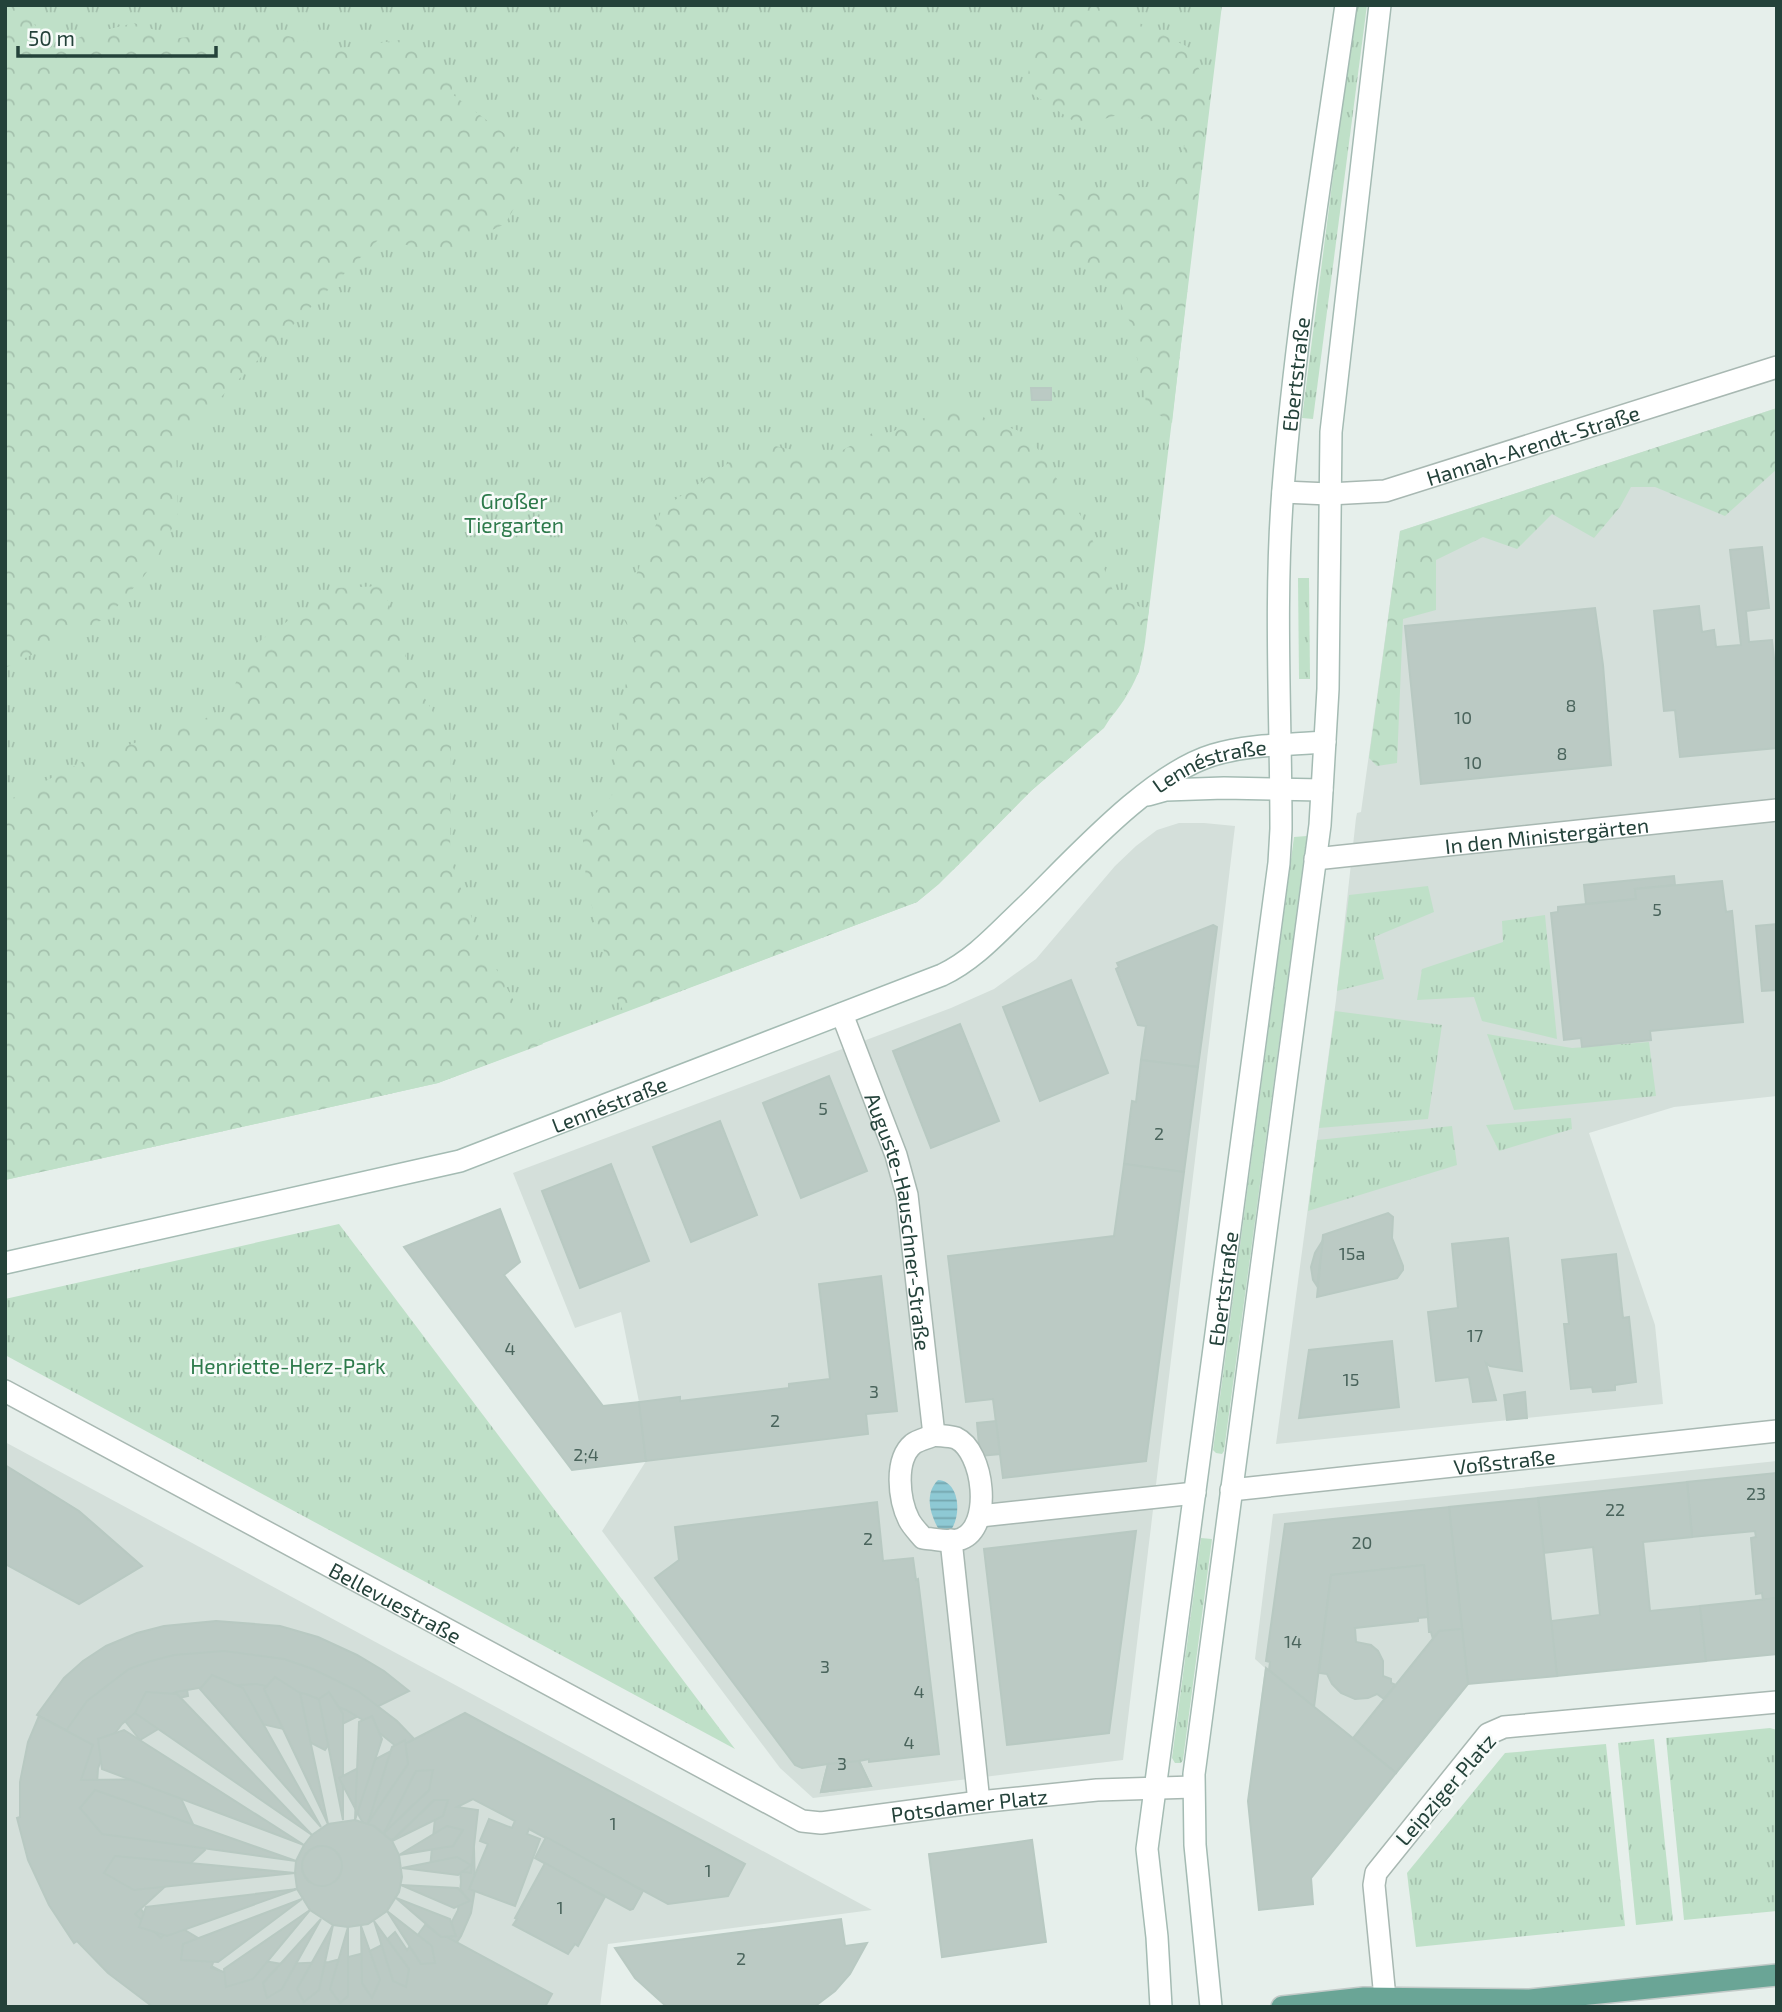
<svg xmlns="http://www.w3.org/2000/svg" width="1782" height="2012" font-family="'Exo 2',sans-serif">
<defs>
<pattern id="grass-tufts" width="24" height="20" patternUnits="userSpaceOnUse" patternTransform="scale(1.75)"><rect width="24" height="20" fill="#bfe0c8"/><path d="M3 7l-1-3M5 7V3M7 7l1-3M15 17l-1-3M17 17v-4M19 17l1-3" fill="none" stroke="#a4c1ad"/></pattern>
<pattern id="forest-crowns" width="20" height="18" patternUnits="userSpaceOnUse" patternTransform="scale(1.75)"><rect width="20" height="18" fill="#bfe0c8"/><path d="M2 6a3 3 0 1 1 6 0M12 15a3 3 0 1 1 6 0" fill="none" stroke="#a4c1ad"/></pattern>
<pattern id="water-rules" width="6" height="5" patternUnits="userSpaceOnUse" patternTransform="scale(1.75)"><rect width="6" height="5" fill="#8ec9d4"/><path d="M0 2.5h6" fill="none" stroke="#74a5ad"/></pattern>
</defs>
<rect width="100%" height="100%" fill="#e6efeb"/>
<g fill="#d4dfda">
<polygon points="1777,408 1777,1096 1674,1107 1589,1133 1655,1325 1663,1404 1276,1444 1336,1000 1356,818 1357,813 1361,812 1400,531"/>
<polygon points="1179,823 1204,823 1235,826 1123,1760 813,1798 780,1768 602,1531 646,1461 639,1402 621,1312 575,1328 513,1173 951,1008 994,989 1036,959 1115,866 1136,846 1157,830"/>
<polygon points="5,1442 872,1910 608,1944 600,2007 5,2007"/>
<polygon points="1777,1461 1777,1654 1468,1684 1311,1877 1313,1904 1259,1910 1248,1801 1265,1668 1255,1659 1273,1514"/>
</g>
<g fill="url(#grass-tufts)">
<path d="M5,5H1222L1149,610C1146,630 1145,654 1138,673C1118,724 1071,755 1032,790C993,827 959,868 917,902L438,1083L5,1180Z"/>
<polygon points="1355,5 1367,5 1313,419 1302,418"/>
<polygon points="1298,578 1309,578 1310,679 1299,679"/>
<polygon points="1307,836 1224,1451 1222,1454 1216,1453 1213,1450 1294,837"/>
<polygon points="1428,886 1434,912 1374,937 1384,979 1337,991 1349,895"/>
<polygon points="1545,915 1557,1039 1482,1021 1474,997 1417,1000 1422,969 1503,942 1502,921"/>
<polygon points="1335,1011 1442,1025 1428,1119 1319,1128"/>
<polygon points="1487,1034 1572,1048 1649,1042 1656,1096 1514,1110"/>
<polygon points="1571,1118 1572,1129 1499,1151 1486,1125"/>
<polygon points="1452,1126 1457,1165 1308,1211 1317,1140"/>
<polygon points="339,1224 735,1749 5,1355 5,1299"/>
<polygon points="1201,1538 1212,1539 1183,1760 1181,1763 1175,1763 1172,1758"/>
<polygon points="1770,1728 1777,1730 1777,1911 1684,1920 1666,1738"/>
<polygon points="1654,1739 1673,1921 1636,1925 1618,1743"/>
<polygon points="1606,1744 1625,1926 1416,1947 1407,1873 1505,1753"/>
</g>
<g fill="url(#forest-crowns)">
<polygon points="5,5 21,5 39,31 40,55 85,35 134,23 179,38 263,29 336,49 414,38 452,82 452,94 505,134 514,144 528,184 505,224 441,254 380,238 176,442 178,517 157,557 144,576 108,617 5,668"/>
<polygon points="1069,7 1107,7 1186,46 1210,88 1172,423 1147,407 1130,322 1112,286 1045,230 1059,194 1175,185 1187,134 1124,113 1081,126 1025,89 1035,41"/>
<polygon points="957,404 993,422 1028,434 1086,524 1116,598 1149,610 1139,672 1104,728 1031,791 939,884 917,902 624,1012 619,1003 596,924 586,880 582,828 612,796 620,708 636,642 621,614 662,509 730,462 775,446 829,458 876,431 884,435"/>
<polygon points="1777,408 1777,469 1725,516 1655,487 1631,487 1620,507 1594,538 1552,514 1517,549 1483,537 1436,560 1436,610 1403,619 1397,763 1377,766 1369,758 1400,531"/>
<polygon points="383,586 413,678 451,743 450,859 480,940 519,1010 543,1044 438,1083 5,1180 5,802 86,760 226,711 229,699 250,648 296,615 305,618 333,588"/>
</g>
<path fill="url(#water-rules)" d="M938,1480C960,1481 962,1517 950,1531L939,1530C930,1514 924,1494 938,1480Z"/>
<g fill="#bbcac4" stroke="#b8c9c2" stroke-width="2" fill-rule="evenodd">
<polygon points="1031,388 1051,388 1051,400 1032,400"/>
<polygon points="1762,547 1769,608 1746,611 1749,642 1772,640 1777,685 1777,748 1680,757 1675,710 1664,711 1654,611 1699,606 1702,632 1714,630 1716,647 1741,645 1730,550"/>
<polygon points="1595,608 1603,665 1611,765 1421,784 1405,626"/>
<polygon points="1674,876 1675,885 1635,889 1636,899 1586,904 1584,885"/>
<polygon points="1722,881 1726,912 1732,911 1743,1022 1650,1031 1651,1040 1582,1047 1581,1038 1564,1040 1551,913 1558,912 1558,907 1636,899 1635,889"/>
<polygon points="1777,924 1777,990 1762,991 1756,926"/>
<polygon points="1213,925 1217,927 1198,1067 1141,1060 1146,1026 1138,1025 1116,969 1119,967 1117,963"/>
<polygon points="1071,980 1108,1073 1040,1101 1003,1007"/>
<polygon points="960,1024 999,1121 931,1148 893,1051"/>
<polygon points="1141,1060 1198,1067 1184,1172 1124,1164 1132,1101 1136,1102"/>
<polygon points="829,1076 867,1171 801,1198 763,1103"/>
<polygon points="720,1121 757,1215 691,1242 653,1147"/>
<polygon points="611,1164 649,1261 580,1288 542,1191"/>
<polygon points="1124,1164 1184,1172 1146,1461 1003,1478 993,1399 966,1402 948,1256 1114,1236"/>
<polygon points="500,1209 520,1262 504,1275 603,1406 639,1402 646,1461 572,1470 404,1247"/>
<polygon points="1388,1213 1393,1217 1392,1238 1403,1266 1403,1270 1397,1278 1317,1297 1323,1235"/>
<polygon points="1508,1238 1522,1371 1490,1366 1486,1363 1496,1400 1473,1402 1469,1377 1436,1381 1428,1312 1458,1308 1452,1244"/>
<polygon points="1323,1240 1317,1286 1313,1280 1311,1267 1315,1253"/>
<polygon points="1616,1254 1623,1318 1629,1317 1636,1382 1615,1385 1615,1390 1593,1392 1592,1387 1571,1389 1564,1324 1569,1324 1562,1260"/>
<polygon points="881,1276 897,1411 866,1414 868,1434 646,1461 639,1402 680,1397 680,1401 789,1388 789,1384 830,1379 819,1284"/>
<polygon points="1392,1341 1399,1407 1299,1418 1309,1350"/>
<polygon points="1525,1392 1527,1418 1507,1420 1504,1395"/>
<polygon points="996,1421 1000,1454 980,1456 977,1423"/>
<polygon points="5,1465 79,1511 142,1566 79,1604 5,1564"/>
<polygon points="1776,1473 1777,1598 1763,1600 1762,1593 1756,1594 1751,1538 1756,1537 1755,1531 1692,1537 1687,1482"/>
<polygon points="1687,1482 1692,1537 1643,1542 1650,1611 1700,1606 1706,1661 1557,1676 1551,1621 1600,1615 1593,1547 1544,1553 1538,1498"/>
<polygon points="1538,1498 1557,1676 1468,1684 1449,1507"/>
<polygon points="877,1502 883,1561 913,1558 916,1580 918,1579 939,1754 869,1762 869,1759 859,1761 871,1786 821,1792 828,1764 802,1768 795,1765 655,1578 679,1560 675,1527"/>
<polygon points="1449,1507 1462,1629 1439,1631 1433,1639 1431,1632 1429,1632 1424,1565 1331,1575 1314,1707 1269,1670 1270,1662 1266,1661 1285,1524"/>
<polygon points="1136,1531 1109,1733 1007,1745 984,1549"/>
<polygon points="1424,1565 1428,1617 1418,1618 1418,1621 1355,1628 1356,1642 1371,1645 1378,1651 1383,1661 1383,1676 1391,1679 1391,1683 1396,1685 1384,1699 1377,1694 1368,1698 1355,1699 1341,1693 1332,1684 1327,1674 1319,1673 1331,1575"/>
<polygon points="1777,1598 1777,1654 1706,1661 1700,1606"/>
<polygon points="216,1621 280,1626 318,1637 357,1655 384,1671 409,1691 342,1724 325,1750 284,1729 240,1719 242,1695 233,1694 234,1668 184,1670 188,1696 179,1698 183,1722 160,1728 140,1740 121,1716 96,1746 37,1715 64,1678 83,1661 106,1646 137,1633 164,1626"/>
<polygon points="1462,1629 1468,1684 1396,1773 1353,1738 1439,1631"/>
<path d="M224,1651L284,1659L313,1669L358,1691L397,1721L418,1743L448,1784L468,1825L474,1849L475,1889L471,1913L461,1936L438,1971L408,1996L388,2007H224L193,1995L165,1980L123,1947L97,1918L73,1884L61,1858L53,1833L50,1786L55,1757L68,1728L87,1701L129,1669L151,1661L174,1655ZM256,1684L306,1694L346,1710L363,1720L406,1754L425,1779L440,1804L458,1845L461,1882L458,1910L442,1941L411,1971L360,1991L285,1993L239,1981L189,1954L146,1916L130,1894L108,1855L99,1834L96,1801L98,1768L109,1741L122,1724L136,1712L176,1692L204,1687Z"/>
<polygon points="1266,1668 1396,1773 1311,1878 1313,1904 1259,1910 1248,1801"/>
<polygon points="212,1675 243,1688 321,1827 200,1689"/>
<polygon points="275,1677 300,1693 328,1824 264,1689"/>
<polygon points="146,1692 177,1694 312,1835 135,1713"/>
<polygon points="329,1692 343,1714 343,1820 319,1699"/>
<polygon points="465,1713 745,1864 728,1896 668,1904 529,1829 527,1834 540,1839 515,1906 469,1889 488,1844 480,1841 489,1819 512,1828 515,1821 473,1799 457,1807 478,1810 471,1873 430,1868 435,1818 376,1848 339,1778"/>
<polygon points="39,1716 93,1745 81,1780 172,1779 205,1850 135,1914 161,1938 173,1923 218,1950 211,1968 248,1980 253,1959 282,1964 329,1962 368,1952 380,1946 395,1932 407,1950 425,1925 552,1994 545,2007 153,2007 108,1973 77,1941 74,1943 49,1905 28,1860 17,1818 20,1817 20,1782 28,1742"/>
<polygon points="372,1716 382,1739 355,1820 359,1722"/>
<polygon points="124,1730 304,1845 102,1769 98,1739"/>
<polygon points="405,1740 408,1764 368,1823 392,1747"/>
<polygon points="859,1761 871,1786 821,1792 828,1764"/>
<polygon points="433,1770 429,1790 384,1833 416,1771"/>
<polygon points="95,1790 296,1861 102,1834 80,1808"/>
<polygon points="434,1800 448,1800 443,1816 392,1841"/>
<path d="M355,1820L374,1826L392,1841L399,1855L402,1877L399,1892L387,1911L368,1924L348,1927L333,1925L310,1910L297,1889L295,1873L296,1861L304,1845L312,1835L328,1824ZM319,1846L334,1851L341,1864L337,1879L324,1886L309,1882L302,1869L306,1854Z"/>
<polygon points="447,1826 463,1830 453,1846 399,1855"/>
<polygon points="546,1837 643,1891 633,1909 630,1910 535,1858"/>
<polygon points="1032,1840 1046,1942 942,1957 929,1854"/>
<circle cx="322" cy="1866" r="20"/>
<polygon points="115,1856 295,1873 134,1890 104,1873"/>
<polygon points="457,1857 471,1865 458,1875 402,1868"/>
<polygon points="545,1863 605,1897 578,1946 575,1944 568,1954 513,1925 517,1919 515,1918"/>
<polygon points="401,1885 458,1888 470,1901 454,1908"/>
<polygon points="297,1889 167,1936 139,1927 146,1907"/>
<polygon points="396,1898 450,1919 456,1936 441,1937"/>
<polygon points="302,1899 218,1962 181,1960 183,1944"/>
<polygon points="310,1910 253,1979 226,1987 224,1969"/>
<polygon points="387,1911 432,1946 435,1963 421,1964"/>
<polygon points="321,1919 282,1989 267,1998 263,1983"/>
<polygon points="841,1919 845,1946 867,1943 850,1974 835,1991 814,2007 667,2007 635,1978 615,1948"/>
<polygon points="374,1921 409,1969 406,1987 393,1981"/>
<polygon points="333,1925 319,1990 304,2002 297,1989"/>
<polygon points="361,1926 380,1980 372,1998 362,1983"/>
<polygon points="348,1927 348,1996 340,2003 330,1989"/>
</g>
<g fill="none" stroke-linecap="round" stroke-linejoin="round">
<defs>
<g id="minor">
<path id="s1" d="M1315,859L1777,810"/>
<path id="s2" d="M842,1014L896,1155L907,1195L934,1435"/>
<path id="s3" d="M5,1391L802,1821L821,1823L979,1802L1097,1790L1193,1787"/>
<path d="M934,1435C941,1436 950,1436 956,1438C984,1451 993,1527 961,1539C950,1543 935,1539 923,1538C918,1532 912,1526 909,1520C899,1500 894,1460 913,1444C918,1440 928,1438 934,1435Z"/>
<path id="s4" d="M1231,1490L1777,1431"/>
<polyline points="980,1516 1195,1493"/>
<polyline points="951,1540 979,1802"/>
<polyline points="1385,1998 1374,1885 1376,1873 1488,1734 1504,1727 1777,1702"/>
</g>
<g id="tertiary">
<path id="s5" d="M1283,492L1329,494L1385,491L1777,367"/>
</g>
<g id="secondary">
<polyline points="1148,795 1166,790 1224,788 1322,790"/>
<path id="s6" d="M5,1263L460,1161L942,975C976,959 1001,929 1028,904C1076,857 1150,774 1213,755C1249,744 1288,745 1325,742"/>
<path id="s7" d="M1161,2007L1157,1937L1147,1849L1279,863L1281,829C1281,716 1274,602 1283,489C1296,327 1323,166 1346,5"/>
<polyline points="1211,2007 1195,1845 1194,1774 1320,825 1328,689 1331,432 1380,5"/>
</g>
<polyline id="primary" points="1282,2007 1364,1998 1530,2000 1777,1975"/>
</defs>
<use href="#minor" stroke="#a8b8b2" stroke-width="24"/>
<use href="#tertiary" stroke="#a8b8b2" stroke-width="24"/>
<use href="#secondary" stroke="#a4bbb3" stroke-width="24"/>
<use href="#primary" stroke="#c2cac8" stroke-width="24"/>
<use href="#minor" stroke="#fff" stroke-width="21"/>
<use href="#tertiary" stroke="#fff" stroke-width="21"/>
<use href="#secondary" stroke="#fff" stroke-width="21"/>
<use href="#primary" stroke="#6aa596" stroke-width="21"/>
</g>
<g text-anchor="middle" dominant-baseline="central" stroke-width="5" stroke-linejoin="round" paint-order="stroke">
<g font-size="18" fill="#4a645c">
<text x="1571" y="705">8</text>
<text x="1463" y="717">10</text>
<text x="1562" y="753">8</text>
<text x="1473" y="762">10</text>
<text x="1657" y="909">5</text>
<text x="823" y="1108">5</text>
<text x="1159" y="1133">2</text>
<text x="1352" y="1253">15a</text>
<text x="1475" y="1335">17</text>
<text x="510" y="1348">4</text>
<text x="1351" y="1379">15</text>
<text x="874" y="1391">3</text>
<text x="775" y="1420">2</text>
<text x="586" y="1454">2;4</text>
<text x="1756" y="1493">23</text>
<text x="1615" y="1509">22</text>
<text x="868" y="1538">2</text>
<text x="1362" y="1542">20</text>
<text x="1293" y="1641">14</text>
<text x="825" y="1666">3</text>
<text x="919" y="1691">4</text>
<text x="909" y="1742">4</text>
<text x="842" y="1763">3</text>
<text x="613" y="1823">1</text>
<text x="708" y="1870">1</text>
<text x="560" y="1907">1</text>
<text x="741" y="1958">2</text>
</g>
<g font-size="21" fill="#24423a" stroke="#f7fbf9">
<text stroke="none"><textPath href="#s7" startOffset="1643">Ebertstraße</textPath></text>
<text stroke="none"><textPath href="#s5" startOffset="257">Hannah-Arendt-Straße</textPath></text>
<text stroke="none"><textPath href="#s6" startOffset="1328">Lennéstraße</textPath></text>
<text stroke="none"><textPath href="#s1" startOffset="233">In den Ministergärten</textPath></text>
<text stroke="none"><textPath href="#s6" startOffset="626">Lennéstraße</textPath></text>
<text stroke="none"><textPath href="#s2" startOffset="217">Auguste-Hauschner-Straße</textPath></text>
<text stroke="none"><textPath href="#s7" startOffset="724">Ebertstraße</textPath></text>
<text stroke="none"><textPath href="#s4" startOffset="275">Voßstraße</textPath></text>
<text stroke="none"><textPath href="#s3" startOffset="444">Bellevuestraße</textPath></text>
<text transform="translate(1445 1789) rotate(-49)">Leipziger Platz</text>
<text stroke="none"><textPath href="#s3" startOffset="1074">Potsdamer Platz</textPath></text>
</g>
<g font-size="21" fill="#2d7a4b" stroke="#f7fbf9">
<text x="514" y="500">Großer<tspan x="514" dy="24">Tiergarten</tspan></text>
<text x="288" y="1365">Henriette-Herz-Park</text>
</g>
</g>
<rect width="1782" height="2012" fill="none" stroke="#24423a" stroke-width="14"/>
<path d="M18 46v10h198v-10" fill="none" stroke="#24423a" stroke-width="3.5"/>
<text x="28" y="46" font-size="21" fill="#24423a" stroke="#f7fbf9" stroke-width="5" paint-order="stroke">50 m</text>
</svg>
